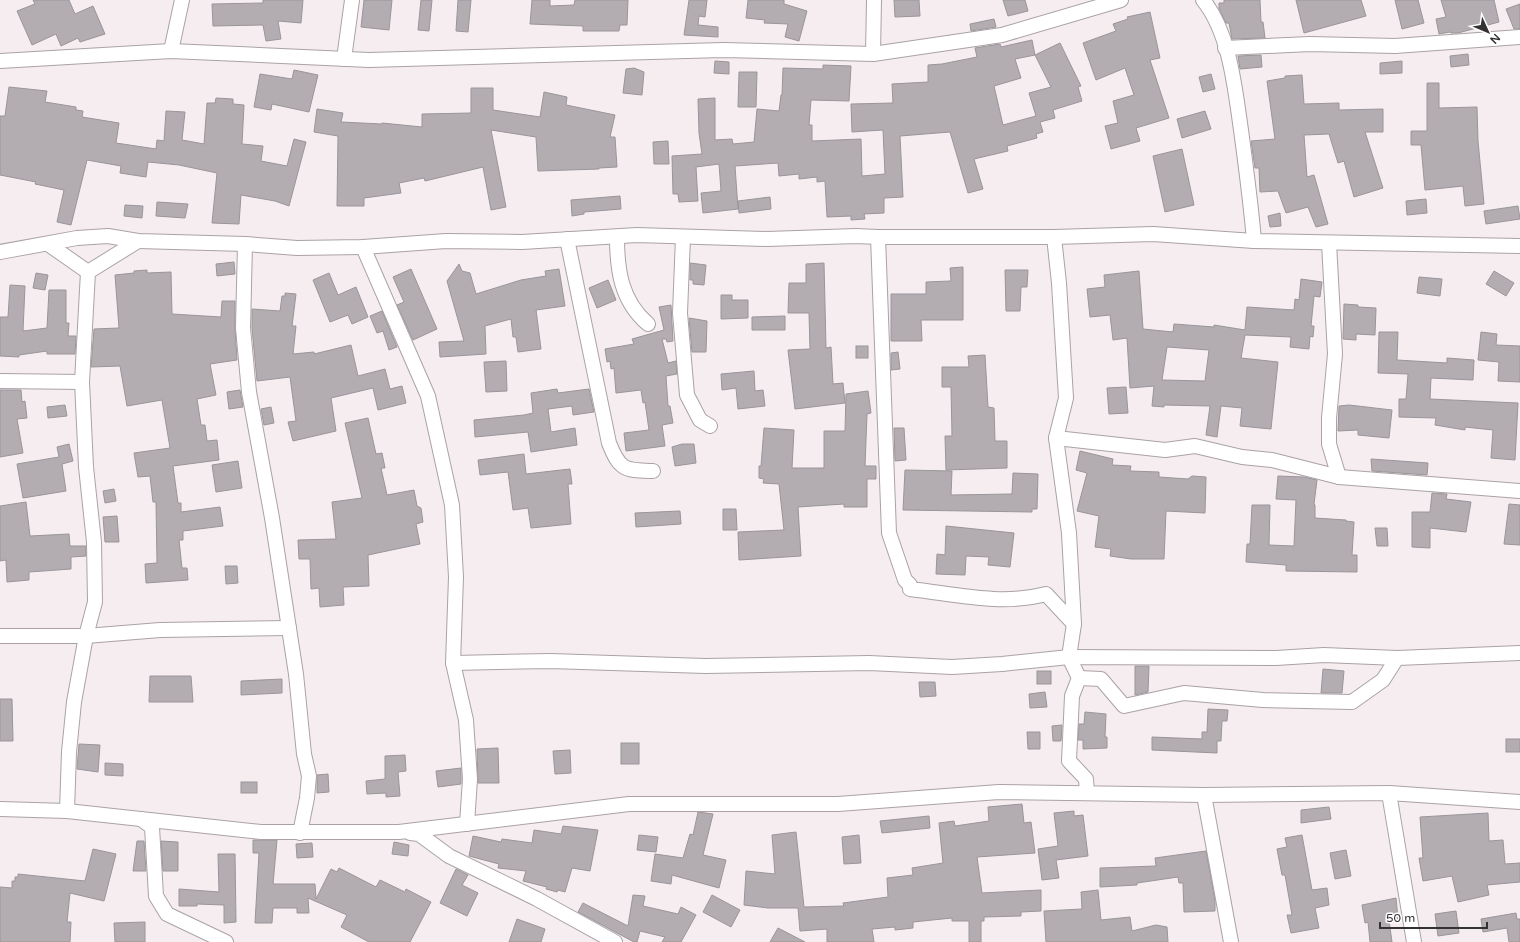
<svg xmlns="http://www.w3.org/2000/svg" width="1520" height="942" font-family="'Varela Round',sans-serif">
<rect width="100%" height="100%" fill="#f5edef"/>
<g fill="#b3adb2" stroke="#9a959a" fill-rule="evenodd">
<polygon points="33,0 69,0 75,14 93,6 105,34 80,42 78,38 61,46 56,34 32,45 17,11 35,4"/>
<polygon points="263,0 303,0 301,23 278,21 281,39 266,41 263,25 213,26 212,4 263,3"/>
<polygon points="364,0 392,0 389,30 361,27"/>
<polygon points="421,0 432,0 429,31 418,30"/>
<polygon points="458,0 471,0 468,32 456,31"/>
<polygon points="532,0 550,0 550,6 574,5 575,0 628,0 627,25 620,25 619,31 583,31 583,26 530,24"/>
<polygon points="689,0 707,0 705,17 699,16 698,25 718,27 718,37 684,35"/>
<polygon points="748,0 784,0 784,4 807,11 799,41 785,37 788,24 764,23 765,20 746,18"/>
<polygon points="894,0 919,0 920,16 895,17"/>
<polygon points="1003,0 1025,0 1028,11 1008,16"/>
<polygon points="1224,0 1260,0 1261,22 1263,22 1265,38 1232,39 1229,23 1226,23 1219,9 1219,3 1224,3"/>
<polygon points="1296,0 1361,0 1366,16 1304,33"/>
<polygon points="1395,0 1418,0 1424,23 1402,29"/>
<polygon points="1441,0 1494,0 1499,22 1458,33 1451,33 1450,32 1439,34 1436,19 1446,17"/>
<polygon points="1520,4 1520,29 1514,29 1506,9"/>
<polygon points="1150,12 1160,58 1150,60 1169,118 1136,128 1140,141 1111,149 1105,126 1118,123 1113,101 1134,95 1125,68 1096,80 1083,43 1116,31 1113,24 1128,19 1127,17"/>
<polygon points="994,19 996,27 971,31 970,24"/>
<polygon points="1032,40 1035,55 1015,59 1021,78 994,86 1003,125 1036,116 1029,93 1051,87 1035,55 1060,43 1081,86 1078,87 1082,101 1053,110 1055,118 1040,122 1043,132 1036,134 1037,138 1007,146 1008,151 974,159 983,189 968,193 950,132 900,136 903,197 884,198 884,213 864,214 865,219 851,220 851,216 827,217 825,181 817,182 817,177 799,179 799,174 779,176 778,163 735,166 738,209 703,213 701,193 721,191 719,164 696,167 698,201 679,202 678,194 673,194 672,156 702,154 699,133 698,99 715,98 715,140 732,139 733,144 754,142 757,109 779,111 781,95 782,95 783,68 823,69 823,65 851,66 849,101 811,100 809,125 812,125 812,141 861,139 862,176 885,174 883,130 852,132 851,104 893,103 892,84 928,82 928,65 942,64 977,57 975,48 1000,44 1001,47"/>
<polygon points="1468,54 1469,65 1451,67 1450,56"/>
<polygon points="1261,55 1262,67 1240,69 1238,56"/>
<polygon points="715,61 729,62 729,74 714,73"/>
<polygon points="1402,61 1402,73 1380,74 1380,63"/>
<polygon points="634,68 644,72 642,95 623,93 626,69"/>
<polygon points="294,70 318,75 309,112 272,104 271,110 254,107 260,74 292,79"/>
<polygon points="739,72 757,72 756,107 738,107"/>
<polygon points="1211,74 1215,89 1203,92 1199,77"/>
<polygon points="1302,75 1304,104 1339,103 1339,110 1383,109 1383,132 1365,132 1383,188 1354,197 1344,161 1338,163 1329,134 1304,135 1307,177 1314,175 1328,224 1316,227 1308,207 1286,213 1278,191 1260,192 1259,168 1255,168 1251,141 1275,139 1267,81 1285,78 1285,76"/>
<polygon points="1427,83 1439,83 1439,108 1477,107 1478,141 1484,204 1465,206 1463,186 1425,190 1421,145 1411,145 1411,131 1427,131"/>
<polygon points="9,87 47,91 45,102 76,107 76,110 83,111 82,117 119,123 116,143 156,149 157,140 164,141 166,111 185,112 182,140 204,144 207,103 215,103 216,98 233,99 233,104 244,105 242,144 263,146 261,161 287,166 294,139 306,142 289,206 275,201 241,195 239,224 212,223 217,173 179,165 148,162 146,177 120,173 121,166 87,160 71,225 57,222 64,190 35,184 36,182 0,175 0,116 5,116"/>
<polygon points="471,88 493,88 493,110 540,117 544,92 567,97 566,105 615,115 610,137 615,137 617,167 599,168 599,169 538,171 536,137 491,130 506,207 491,210 483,167 425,181 424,178 399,183 401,193 364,198 364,206 337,206 338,136 314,132 317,109 343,113 341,122 382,124 382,123 422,127 422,114 471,113"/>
<polygon points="1205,111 1211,129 1182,138 1177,119"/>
<polygon points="668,141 669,164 654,164 653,142"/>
<polygon points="1182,149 1194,205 1165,212 1153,156"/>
<polygon points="620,196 621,209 584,212 584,214 572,216 571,200"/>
<polygon points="770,197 771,209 739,213 738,201"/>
<polygon points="1426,199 1427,213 1407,215 1406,201"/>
<polygon points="157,202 188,204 185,218 156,216"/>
<polygon points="125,205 143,206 142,218 124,216"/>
<polygon points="1518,206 1520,219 1486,224 1484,211"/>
<polygon points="1280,213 1281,226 1270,227 1268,216"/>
<polygon points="234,262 235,274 217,276 216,264"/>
<polygon points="690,263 706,265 704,285 693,284 693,280 690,280"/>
<polygon points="824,263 826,348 831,347 833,384 843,383 845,403 795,409 788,350 810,349 809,313 788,313 789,283 806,283 806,264"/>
<polygon points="459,264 462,271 470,273 476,294 521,280 546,276 545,271 559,269 565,306 536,310 541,349 518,352 516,337 513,337 511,319 485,326 486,354 440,357 439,342 464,341 447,281"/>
<polygon points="963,267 963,320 921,320 922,341 891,341 891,294 926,294 926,282 951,281 950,268"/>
<polygon points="411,269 437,329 413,340 397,305 404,302 393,277"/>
<polygon points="147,270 147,273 171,272 172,314 221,317 222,301 235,301 235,329 237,360 210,364 216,395 197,399 201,425 205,425 207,441 217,440 219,460 173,466 178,503 181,503 181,512 220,507 223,526 183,531 183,540 179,540 182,568 187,568 188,580 146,583 145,564 157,563 156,502 153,502 150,476 138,477 134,453 170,448 162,400 127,406 120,366 91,367 94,329 119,328 115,275 134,273 134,271"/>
<polygon points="1005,270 1028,270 1027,287 1021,287 1020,311 1006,311"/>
<path d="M1139,271L1143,329L1173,332L1174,324L1214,327V325L1245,330L1247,307L1294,310L1295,299L1299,300L1301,279L1322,282L1320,297L1314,296L1311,326H1314L1313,337L1310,336L1309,349L1290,347L1291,337L1245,335L1241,358L1278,362L1271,429L1240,426L1242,408L1221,406L1217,437L1206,435L1210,406L1164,405V407L1152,406L1154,386L1130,388L1127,338L1113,340L1110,315L1090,317L1087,289L1105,287L1104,275ZM1167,347L1209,350L1205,381L1162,380Z"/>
<polygon points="1494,271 1514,283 1506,296 1486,284"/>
<polygon points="36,273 48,275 45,290 33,288"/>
<polygon points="329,273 338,295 356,287 368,317 352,324 348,315 330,322 313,280"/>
<polygon points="1419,277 1442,279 1440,296 1417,293"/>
<polygon points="608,280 616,300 597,308 589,288"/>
<polygon points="10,285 25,286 23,331 47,328 49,290 66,290 66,323 69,323 68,336 76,336 75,354 47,354 47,351 19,355 19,357 0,356 0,317 8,317"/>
<polygon points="285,293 296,294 292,326 296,326 293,354 314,352 314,354 351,345 358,376 385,369 390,389 402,386 406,403 378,410 373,388 331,398 336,431 293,441 288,422 296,421 290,377 257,381 252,328 252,309 280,311 282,296 285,296"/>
<polygon points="721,295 732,295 732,300 748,300 748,318 721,319"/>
<polygon points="1344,304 1358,305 1358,307 1376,308 1375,335 1356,334 1356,340 1343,339"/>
<polygon points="671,305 673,341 667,342 666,339 662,339 668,363 676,361 677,374 666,376 668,406 670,406 673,423 662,425 665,446 626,451 624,433 649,430 645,402 643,403 641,390 616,393 614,368 611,369 610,361 607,362 605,349 634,344 632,339 664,330 659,307"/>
<polygon points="382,311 397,347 389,350 383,331 377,333 370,316"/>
<polygon points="785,316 785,330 752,330 752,317"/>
<polygon points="689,318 707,321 706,352 692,352"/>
<polygon points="1379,332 1398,332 1397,360 1447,363 1447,358 1474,360 1473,380 1431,378 1430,399 1518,403 1515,460 1491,458 1493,430 1465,427 1465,430 1435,425 1436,418 1399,417 1399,399 1406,399 1408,374 1378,373"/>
<polygon points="1481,332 1497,334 1496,345 1520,346 1520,382 1498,381 1499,362 1478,360"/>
<rect x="856" y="346" width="12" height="12"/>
<polygon points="898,352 900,369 891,370 891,353"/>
<polygon points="985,355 988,407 994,408 995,441 1007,441 1007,468 946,470 945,436 952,436 951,387 942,387 942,367 969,367 968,356"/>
<polygon points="506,361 507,391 486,392 484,362"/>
<polygon points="754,371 755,391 763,390 765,406 738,409 736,388 722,390 721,374"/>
<polygon points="1126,387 1128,413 1109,414 1107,388"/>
<polygon points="557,389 558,393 589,389 594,412 573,415 572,406 548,409 551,432 575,428 577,445 531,452 528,432 475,437 474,420 524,415 533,413 531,393"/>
<polygon points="0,390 21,390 22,402 25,401 27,418 17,419 23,453 0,457"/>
<polygon points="240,390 243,407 229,409 227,392"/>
<polygon points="868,391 871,413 867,414 865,466 876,466 876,479 867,479 867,507 844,507 844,504 798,507 801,556 739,560 738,532 784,530 779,484 763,483 764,479 759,478 759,466 761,466 764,428 794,430 792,468 824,468 824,431 845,431 846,394"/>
<polygon points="65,405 67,416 48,418 47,407"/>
<polygon points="1349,405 1392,410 1389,438 1358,435 1358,430 1338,431 1339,406"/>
<polygon points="271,407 274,423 264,425 261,409"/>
<polygon points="368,418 376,454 382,453 385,468 381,468 387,495 414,490 417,506 421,508 423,522 416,524 420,544 368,555 369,586 343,587 344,605 320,607 319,588 311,589 310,559 299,559 298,540 336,539 332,502 362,498 345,423"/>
<polygon points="894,428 904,428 906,460 895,461"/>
<polygon points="69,444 73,461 62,464 66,491 23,498 17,464 59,457 57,447"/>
<polygon points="682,444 694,444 696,463 675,466 672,447"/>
<polygon points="1080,451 1113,459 1112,465 1131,466 1130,471 1159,472 1159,477 1188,479 1192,476 1206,477 1205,513 1166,511 1164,559 1131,559 1110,556 1111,549 1095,547 1099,516 1077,511 1087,473 1076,470"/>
<polygon points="524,454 526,474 570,469 572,484 568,484 571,524 531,528 528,508 513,510 508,472 480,475 478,460"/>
<polygon points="1371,459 1428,463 1427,475 1372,471"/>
<polygon points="238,461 242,488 216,492 212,465"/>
<polygon points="905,470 952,471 951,495 1012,494 1013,473 1038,474 1037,509 1032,509 1032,512 903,510"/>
<polygon points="1278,476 1304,477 1317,480 1314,504 1315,505 1315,518 1346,520 1346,521 1354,522 1352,555 1357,555 1357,572 1286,571 1286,565 1246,562 1247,544 1250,544 1252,505 1270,505 1269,545 1294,546 1296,500 1276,499"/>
<polygon points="114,489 116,501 105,503 103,491"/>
<polygon points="1432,493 1447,494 1446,499 1471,502 1466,532 1430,528 1430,548 1412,547 1412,512 1430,512"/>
<polygon points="26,502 30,536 69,534 70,546 86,546 86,556 71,557 71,569 29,572 29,580 7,582 6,560 0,561 0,506"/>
<polygon points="1509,504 1520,505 1520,545 1504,544"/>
<polygon points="723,509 736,509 737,530 723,530"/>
<polygon points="680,511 681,524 636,527 635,513"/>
<polygon points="117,516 119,542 105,542 103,517"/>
<polygon points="946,526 1014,533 1010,567 988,565 989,557 966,556 965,575 936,574 937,554 945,555"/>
<polygon points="1375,528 1387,528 1388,546 1377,546"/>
<polygon points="225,566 237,566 238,583 226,584"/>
<polygon points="1135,666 1149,666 1148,692 1135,695"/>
<polygon points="1323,669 1344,671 1342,693 1321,693"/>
<rect x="1037" y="671" width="14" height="13"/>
<polygon points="150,676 191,676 193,702 149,702"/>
<polygon points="282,679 282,693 241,695 241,681"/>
<polygon points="919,682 935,682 936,696 920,697"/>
<polygon points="1045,692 1047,707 1030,708 1029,694"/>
<polygon points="0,699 12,699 13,741 0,741"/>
<polygon points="1208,709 1228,710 1227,721 1222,721 1221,741 1217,741 1217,753 1152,750 1152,737 1202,739 1202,732 1207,732"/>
<polygon points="1085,712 1106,714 1105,737 1107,737 1107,748 1083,749 1083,740 1078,740 1079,724 1084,724"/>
<polygon points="1062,725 1061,741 1053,741 1052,726"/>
<polygon points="1027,732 1040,732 1040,749 1028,749"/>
<rect x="1506" y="739" width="14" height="13"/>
<rect x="621" y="743" width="18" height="21"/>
<polygon points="79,744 100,745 98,772 77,769"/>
<polygon points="498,748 499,783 478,783 477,749"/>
<polygon points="570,750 571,773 555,774 553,751"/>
<polygon points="405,755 406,771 398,772 400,796 386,797 386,793 367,794 366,781 385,779 385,756"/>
<polygon points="105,763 123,764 123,776 105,775"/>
<polygon points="461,768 461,784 438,787 436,771"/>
<polygon points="328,774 329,792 317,793 317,775"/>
<rect x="241" y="782" width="16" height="11"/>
<polygon points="1022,804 1024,823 1031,822 1035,853 977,857 982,893 1041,890 1041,911 1021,912 1021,916 984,917 984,921 981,921 981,942 969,942 969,921 952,921 952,918 913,922 913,928 895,930 895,927 872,929 874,942 827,942 827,929 800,931 798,908 768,908 744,905 746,871 775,874 772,835 796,832 804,907 844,906 843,903 888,897 887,878 913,875 912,868 943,863 939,823 954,821 955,826 989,821 988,807"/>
<polygon points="1329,807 1331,819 1301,823 1301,810"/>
<polygon points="1074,811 1074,816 1083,815 1088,856 1056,860 1059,878 1042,880 1038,849 1058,846 1054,813"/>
<polygon points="698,812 713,814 703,855 726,860 719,888 672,875 671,884 651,881 655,854 683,858 690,834 693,835"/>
<polygon points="1488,813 1489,841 1503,840 1505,864 1520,863 1520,882 1487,885 1489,895 1458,902 1452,876 1423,881 1419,858 1423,858 1420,817"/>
<polygon points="929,816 930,828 882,833 880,821"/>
<polygon points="563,826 598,830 590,871 572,868 565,892 558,890 557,892 546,889 547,887 523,881 526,871 498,868 499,864 469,856 473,836 501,842 502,839 532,843 534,830 561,834"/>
<polygon points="639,835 658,837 656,852 637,850"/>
<polygon points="859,835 861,863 844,864 842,837"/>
<polygon points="1302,835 1312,890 1327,888 1329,905 1315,908 1319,928 1291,933 1287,915 1292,915 1285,875 1282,875 1277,849 1287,847 1285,838"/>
<polygon points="253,840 277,840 273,884 315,884 316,899 331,869 337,872 339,868 376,887 380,880 405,892 406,889 431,902 410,942 369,942 341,927 347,915 308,898 309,913 297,913 297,908 273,908 272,923 255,923 259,853 253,853"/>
<polygon points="137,841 144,841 146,871 133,871"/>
<polygon points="161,841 178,842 178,871 163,871"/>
<polygon points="394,842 409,845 408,856 392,854"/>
<polygon points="312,843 313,857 297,858 296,844"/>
<polygon points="93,849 116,854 104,901 70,893 67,922 71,922 70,942 0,942 0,887 12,888 12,881 15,881 15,877 18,877 18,874 85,881"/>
<polygon points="1346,850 1351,876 1335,879 1330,853"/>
<polygon points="1206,851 1215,900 1215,911 1184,912 1183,883 1179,883 1178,877 1137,883 1137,885 1100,887 1100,868 1156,866 1155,858"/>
<polygon points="218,854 235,854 236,922 224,923 224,905 197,904 197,906 179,906 179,889 219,892"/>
<polygon points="456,869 468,875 462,885 478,893 467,916 440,903"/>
<polygon points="1098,890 1101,920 1130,917 1132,931 1156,925 1167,927 1168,942 1046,942 1044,911 1082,909 1081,892"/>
<polygon points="633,895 645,896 643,906 678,914 681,907 696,915 681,942 662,942 665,937 640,931 637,942 634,942 578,912 583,903 628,926"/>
<polygon points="712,895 740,910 731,927 703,912"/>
<polygon points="1396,898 1398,919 1389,920 1392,942 1370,942 1368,922 1365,923 1362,905"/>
<polygon points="1456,911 1459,933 1438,936 1435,914"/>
<polygon points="1516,913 1517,919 1520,919 1520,942 1509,942 1507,928 1483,932 1481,919"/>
<polygon points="517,919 545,929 541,942 509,942"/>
<polygon points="145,922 145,942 115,942 114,923"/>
<polygon points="778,928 805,942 770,942"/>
</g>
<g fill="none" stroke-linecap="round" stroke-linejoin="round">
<defs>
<g id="street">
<path d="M1203,0C1230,33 1235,89 1241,130C1246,167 1251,204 1254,241"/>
<polyline points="1225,48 1310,44 1395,46 1520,37"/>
<polyline points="171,51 182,0"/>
<polyline points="873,54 874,0"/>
<polyline points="344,59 352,0"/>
<polyline points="0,61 171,51 369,60 723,50 873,54 1002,35 1121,0"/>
<path d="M617,237C617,270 621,301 648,324"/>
<polyline points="683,237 680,313 687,395 700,420 710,426"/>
<path d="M878,237L889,533L905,580L910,585V589C955,594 1002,606 1046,594L1074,624"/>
<polyline points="1054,237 1059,283 1066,398 1056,438 1069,533 1074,624 1069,657 1079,678 1072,696 1069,761 1086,779 1087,793"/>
<path d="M567,239L609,443C620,471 625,470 653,471"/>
<polyline points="1329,243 1335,354 1329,418 1329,444 1339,477"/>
<polyline points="48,244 88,272"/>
<polyline points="245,244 243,328 249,392 272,518 296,674 304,754 309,776 307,798 300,833"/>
<polyline points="363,247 428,396 452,505 456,577 453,663 466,720 470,779 467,824"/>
<polyline points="0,252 77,238 108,236 138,241 245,244 297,248 363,247 446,241 522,242 637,235 767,239 856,236 878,237 1054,237 1153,234 1254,241 1520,246"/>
<polyline points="0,381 82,382"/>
<polyline points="1056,438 1165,450 1195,446 1242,457 1272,460 1339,477 1520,491"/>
<polyline points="0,636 86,636 160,630 289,628"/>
<polyline points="453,663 550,661 705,666 869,663 952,667 1002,664 1069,657 1276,658 1324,655 1397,658 1520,653"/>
<polyline points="1079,678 1101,679 1124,706 1184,693 1263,700 1352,702 1383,680 1397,658"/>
<polyline points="1389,793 1414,942"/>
<polyline points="1204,795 1231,942"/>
<polyline points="0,809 67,811 261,832 399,832 629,804 838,804 999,792 1204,795 1389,793 1520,802"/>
<polyline points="67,811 69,752 74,702 86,636 95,602 94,542 86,467 82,382 88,272 138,241"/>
<polyline points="141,819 152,827 156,896 167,914 226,942"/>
<polyline points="410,833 419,834 449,856 537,899 615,942"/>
</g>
</defs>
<use href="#street" stroke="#aaa2a5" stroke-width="16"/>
<use href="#street" stroke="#fff" stroke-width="14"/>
</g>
<g transform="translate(1488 32) rotate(134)" stroke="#ffffff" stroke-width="3" paint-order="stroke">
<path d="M0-3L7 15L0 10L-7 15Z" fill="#343132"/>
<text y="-6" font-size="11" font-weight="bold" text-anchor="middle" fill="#343132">N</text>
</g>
<path d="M1380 922v6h107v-6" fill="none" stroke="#343132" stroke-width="2"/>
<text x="1386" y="922" font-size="12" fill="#343132" stroke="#ffffff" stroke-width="3" paint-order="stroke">50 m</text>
</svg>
